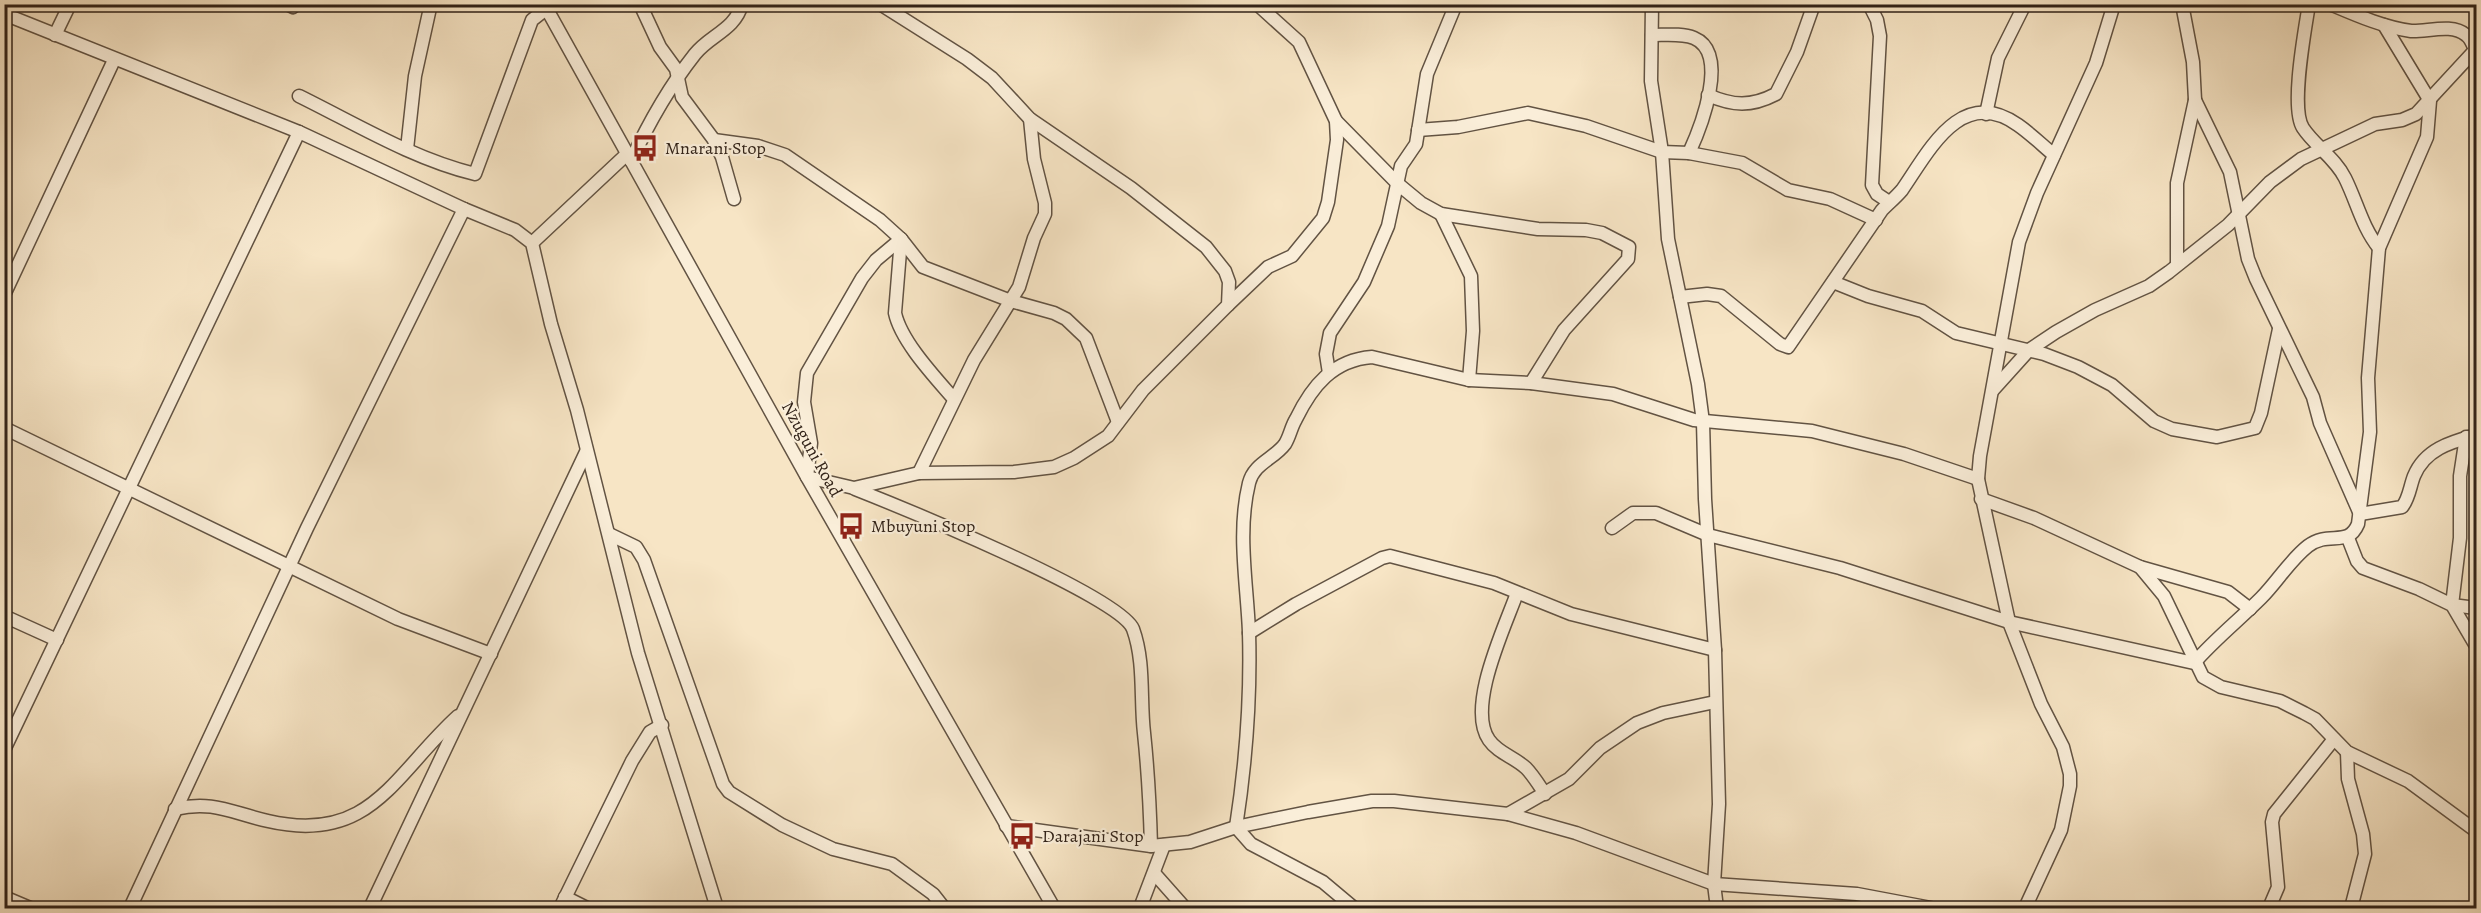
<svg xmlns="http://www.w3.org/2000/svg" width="2481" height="913" font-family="Alegreya,serif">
<rect width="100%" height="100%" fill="#f7e5c5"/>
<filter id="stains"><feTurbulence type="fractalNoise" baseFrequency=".00333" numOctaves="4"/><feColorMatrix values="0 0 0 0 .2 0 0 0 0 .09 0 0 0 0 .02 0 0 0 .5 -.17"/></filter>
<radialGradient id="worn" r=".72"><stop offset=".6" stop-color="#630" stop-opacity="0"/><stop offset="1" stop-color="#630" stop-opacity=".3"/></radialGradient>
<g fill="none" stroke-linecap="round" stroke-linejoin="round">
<defs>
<g id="minor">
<polyline points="287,4 293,7 296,4"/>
<polyline points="544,4 807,477 1054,908"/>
<polyline points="640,4 660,47 676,69 682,97 714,140 722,157 734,199"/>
<polyline points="880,4 967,59 992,78 1030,119 1131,188 1206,247 1225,271 1229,282 1228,305 1143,390 1108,436 1074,458 1054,467 1014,472 919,473 854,488 807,477 811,443 804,402 807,373 862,278 876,260 901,239"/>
<polyline points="1652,4 1651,81 1662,152 1668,239 1698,384 1703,422 1705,499 1715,650 1719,804 1714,884 1717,908"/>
<polyline points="1869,4 1877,20 1880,36 1872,185 1877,194 1889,202"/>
<path d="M2309,4C2305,30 2290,108 2303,128C2315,146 2335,158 2345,178C2357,202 2362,227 2379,248"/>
<path d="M2330,4C2356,15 2383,27 2411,31C2427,32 2452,23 2466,35C2471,38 2473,46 2476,51"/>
<polyline points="4,14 299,132 464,209 515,230 532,243 551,324 577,410 638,653 717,908"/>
<polyline points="55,35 70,4"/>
<path d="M1652,35C1665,35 1682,33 1694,38C1730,53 1701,127 1689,153"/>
<path d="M1708,95C1733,106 1751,107 1776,94L1797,52L1814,4"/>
<path d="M299,96C356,124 413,159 475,174L532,20L551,5"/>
<path d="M2195,100L2230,172L2248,259L2256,279L2313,397L2320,423L2360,514L2402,507C2409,499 2410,486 2414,476C2425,449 2451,442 2476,435"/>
<polyline points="1986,114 1998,58 2025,4"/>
<polyline points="1336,121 1398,184 1421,203 1441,214 1538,229 1586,230 1602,233 1629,247 1628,259 1564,330 1531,383"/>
<polyline points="1418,130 1458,127 1528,113 1586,126 1662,152 1689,153 1742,163 1788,190 1830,199 1876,220"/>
<polyline points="714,140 758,146 785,155 880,220 901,239 923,267 1011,301 1054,313 1066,319 1086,338 1118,422"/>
<polyline points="407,149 415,76 430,8"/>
<path d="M631,161C649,122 669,87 695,54C710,35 735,30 742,4"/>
<polyline points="1441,214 1471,276 1473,331 1469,380"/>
<path d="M901,239L895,313C901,341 934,376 953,398"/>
<polyline points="532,243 627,154"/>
<polyline points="2177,263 2177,183 2195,100 2193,62 2182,4"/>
<polyline points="1833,282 1868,296 1922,311 1956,333 2044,354 2078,367 2112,385 2154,421 2172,429 2217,437 2255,428 2261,413 2279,329"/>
<polyline points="4,295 114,60"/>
<path d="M1680,297L1707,294L1721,296L1780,344L1788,347L1882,210C1889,203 1896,197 1902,190C1929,151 1961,85 2018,125C2031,134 2042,145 2054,155"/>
<polyline points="1228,305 1268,267 1292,256 1323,218 1328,202 1337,140 1336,121 1299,42 1257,4"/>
<polyline points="1329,373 1326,354 1330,333 1364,282 1388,226 1401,166 1416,144 1427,74 1456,4"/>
<polyline points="1993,390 2029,350 2056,332 2095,310 2149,286 2169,272 2228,225 2270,182 2301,159 2375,124 2402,120 2416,114 2476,49"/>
<polyline points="4,428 398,619 491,654"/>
<polyline points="2466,437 2460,476 2460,538 2452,605 2476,608"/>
<polyline points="919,473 974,360 1019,287 1034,238 1045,214 1045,203 1034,159 1030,119"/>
<path d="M855,489C898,506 1120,596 1133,629C1145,662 1140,699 1144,733C1148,771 1150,808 1151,846"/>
<polyline points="1981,499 2034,518 2140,567 2228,592 2250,609"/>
<path d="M1612,528L1633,513H1656L1708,535L1840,568L2009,622L2194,663C2215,639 2239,620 2261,598C2277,582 2290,560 2308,546C2329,530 2348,548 2358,524L2370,432L2368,378L2379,248L2427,137L2430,101L2384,25"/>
<polyline points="609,534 636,547 644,560 723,784 729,792 782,825 833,849 892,864 933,894 944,908"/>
<polyline points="2348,538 2357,561 2363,568 2419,589 2452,605 2476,646"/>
<polyline points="2140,567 2164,596 2203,677 2221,687 2280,701 2304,713 2315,719 2347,752 2408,781 2476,831"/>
<path d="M1517,593C1505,627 1466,707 1489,740C1498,753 1514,757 1526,768C1533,775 1539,785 1545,794"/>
<polyline points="4,616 57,640"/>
<polyline points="1249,633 1296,604 1382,558 1390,556 1494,583 1571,614 1715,650"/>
<polyline points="4,750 299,132"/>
<polyline points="2347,752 2348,779 2363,834 2365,854 2351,908"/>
<path d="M175,809C213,800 232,813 268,821C371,845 394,774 458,716"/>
<polyline points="1508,814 1569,779 1600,748 1637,723 1663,713 1715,702"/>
<polyline points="1006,826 1151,846 1190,842 1236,827 1308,812 1372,801 1394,801 1508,814 1576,833 1714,884 1857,894 1931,908"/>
<polyline points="1154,873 1185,908"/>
<polyline points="4,897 30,908"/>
<polyline points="565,897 587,908"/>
<polyline points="130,908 307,528 464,209"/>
<polyline points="370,908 586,452"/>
<polyline points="560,908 632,761 650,732 662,725"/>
<polyline points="1140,908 1164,845"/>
<path d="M1354,908L1323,882L1251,844L1236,827C1246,762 1251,698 1249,632C1247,583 1237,532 1249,483C1254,463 1274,459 1285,444C1290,436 1291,427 1296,419C1312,386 1333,360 1372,357L1469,380L1531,383L1613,394L1694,420L1812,431L1904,454L1978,479"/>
<polyline points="2025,908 2061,830 2070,786 2070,774 2063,747 2041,704 2009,622 1978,479 1980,456 2019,242 2037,193 2096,63 2114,4"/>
<polyline points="2269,908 2278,887 2272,822 2274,814 2334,739"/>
</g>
</defs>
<use href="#minor" stroke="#625343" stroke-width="15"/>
<use href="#minor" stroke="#faeed9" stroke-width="12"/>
</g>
<defs>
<symbol id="bus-bare" viewBox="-9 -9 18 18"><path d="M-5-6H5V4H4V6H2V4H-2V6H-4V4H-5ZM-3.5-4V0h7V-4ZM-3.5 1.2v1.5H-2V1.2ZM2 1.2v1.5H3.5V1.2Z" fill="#8f2418" stroke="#faeed9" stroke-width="2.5" paint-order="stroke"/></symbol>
</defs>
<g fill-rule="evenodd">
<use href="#bus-bare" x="626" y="129" width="38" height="38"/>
<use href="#bus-bare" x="832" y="507" width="38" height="38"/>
<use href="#bus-bare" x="1003" y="817" width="38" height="38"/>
</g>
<g text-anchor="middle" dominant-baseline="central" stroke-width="4.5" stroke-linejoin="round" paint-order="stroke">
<g font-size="18" fill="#312218" stroke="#faeed9" text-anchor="start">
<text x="665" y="148">Mnarani Stop</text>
<text x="871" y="526">Mbuyuni Stop</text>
<text x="1042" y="836">Darajani Stop</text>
</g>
<g font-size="18" fill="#312218" stroke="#faeed9">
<text transform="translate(812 449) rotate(61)">Nzuguni Road</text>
</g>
</g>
<rect width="2481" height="913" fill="none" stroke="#f7e5c5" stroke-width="24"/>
<rect x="6" y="6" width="2469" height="901" fill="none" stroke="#312218" stroke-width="3"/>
<rect x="12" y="12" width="2457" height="889" fill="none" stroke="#312218" stroke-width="1.5"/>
<rect width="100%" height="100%" filter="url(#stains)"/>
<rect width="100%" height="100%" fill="url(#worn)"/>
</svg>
